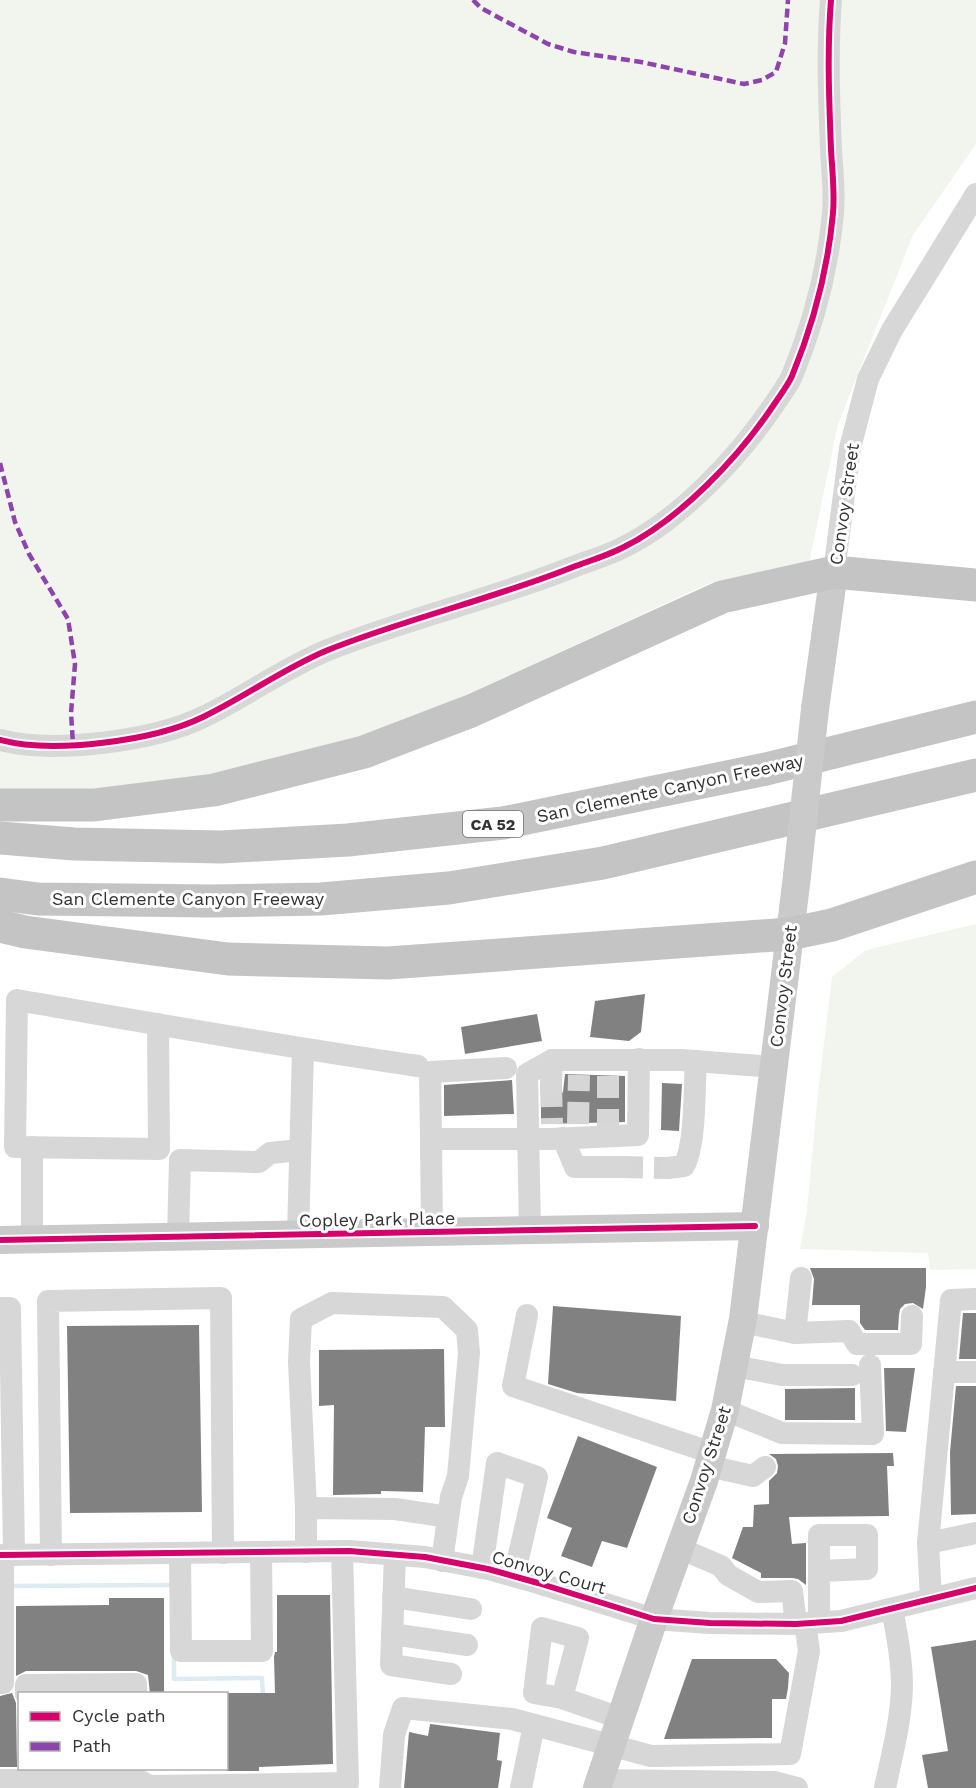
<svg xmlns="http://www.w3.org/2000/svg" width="976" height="1788" font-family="'Work Sans',sans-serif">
<rect width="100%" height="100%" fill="#fff"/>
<g fill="#f1f5ed">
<polygon points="0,0 976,0 976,144 913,235 838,424 809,563 710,583 407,722 245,775 58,795 0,793"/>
<polygon points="976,924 976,1269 930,1270 928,1253 800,1249 807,1210 818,1093 832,977 866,950"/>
</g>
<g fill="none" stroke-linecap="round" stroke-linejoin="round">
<g stroke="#ddebf3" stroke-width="4.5">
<polyline points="8,1586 174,1585"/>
<polyline points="174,1653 174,1679 262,1678 263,1697"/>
</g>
</g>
<g fill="#818181">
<polygon points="645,994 641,1032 629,1041 590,1037 595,1001"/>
<polygon points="537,1014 542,1041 465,1054 461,1027"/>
<polygon points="565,1074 625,1076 625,1122 541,1124 541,1093 550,1098 558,1097 563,1092"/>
<polygon points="512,1080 514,1114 444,1116 444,1085"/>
<polygon points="662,1083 682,1084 679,1131 661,1130"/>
<polygon points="810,1268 926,1268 926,1287 923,1309 913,1303 905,1304 900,1309 899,1315 898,1330 865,1330 860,1323 860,1305 812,1305 814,1279"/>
<polygon points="553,1306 681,1316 676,1401 577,1393 548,1384"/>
<polygon points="963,1313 976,1313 976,1359 959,1359"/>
<polygon points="199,1325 202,1512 70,1513 67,1326"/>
<polygon points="444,1349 445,1427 425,1427 423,1492 381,1491 381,1494 333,1495 334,1405 319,1406 319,1350"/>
<polygon points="884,1368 915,1368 906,1432 886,1431"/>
<polygon points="956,1386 976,1386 976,1514 951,1515 950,1452"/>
<polygon points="855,1388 855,1420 785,1420 785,1389"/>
<polygon points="578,1436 657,1467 627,1548 602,1541 592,1567 561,1556 572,1528 547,1518"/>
<polygon points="893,1453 894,1466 887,1466 889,1516 789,1517 792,1544 806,1543 806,1585 798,1579 792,1578 761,1578 761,1573 732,1558 743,1527 753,1527 754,1505 769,1504 769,1481 777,1473 778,1466 776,1459 769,1454"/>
<polygon points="277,1595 330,1595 333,1764 259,1767 259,1771 226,1771 226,1693 275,1693 274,1657 275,1652 277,1652"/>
<polygon points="109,1598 164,1598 164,1694 150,1694 148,1675 136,1671 26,1671 16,1676 16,1606 109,1605"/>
<polygon points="976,1640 976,1788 928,1788 922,1755 948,1751 931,1647"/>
<polygon points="692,1659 776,1659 789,1673 788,1688 786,1699 772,1699 772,1738 664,1739"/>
<polygon points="12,1693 16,1703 17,1767 0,1767 0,1696"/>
<polygon points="430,1724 500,1733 497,1760 502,1761 498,1788 404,1788 409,1732 428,1736"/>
</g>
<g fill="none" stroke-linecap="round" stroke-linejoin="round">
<g stroke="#d6d6d6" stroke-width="22" stroke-dasharray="22 11" stroke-linecap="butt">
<polyline points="608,1076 608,1126"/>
<polyline points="551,1085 552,1124"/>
<polyline points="578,1124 579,1075"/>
<polyline points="621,1167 668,1168"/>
</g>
<g stroke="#d7d7d7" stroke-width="22">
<polyline points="834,572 850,448 868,379 892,330 976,194"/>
<path d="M0,740C53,754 154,741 203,717C245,697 284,668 328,650C408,618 493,599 573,567C589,561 606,556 622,548C680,520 739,457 775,403C781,394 788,385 792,376C813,325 828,268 833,213C835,192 832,170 831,149C829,99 827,50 831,0"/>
<path d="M158,1024L159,1149L15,1147L17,1000C151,1023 284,1047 418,1066"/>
<polyline points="551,1085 552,1060"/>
<polyline points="563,1138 575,1167 621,1167"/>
<polyline points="431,1139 430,1072 506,1068"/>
<polyline points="32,1147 32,1239"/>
<path d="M668,1168L684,1166C696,1144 694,1088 696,1061"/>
<polyline points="530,1231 527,1074 552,1060 681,1060 774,1067"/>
<polyline points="432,1233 431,1139 552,1139 638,1135 639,1059"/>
<polyline points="298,1235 303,1050"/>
<polyline points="178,1237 180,1160 259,1162 270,1153 300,1150"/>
<polyline points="0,1308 10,1308 14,1555"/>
<polyline points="527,1315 513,1386 712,1453"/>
<polyline points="743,1322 795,1333 849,1331 857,1344 911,1344 912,1316"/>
<polyline points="795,1333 801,1278"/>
<polyline points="734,1366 782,1375 852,1375"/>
<polyline points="944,1372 976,1372"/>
<polyline points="725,1410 782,1433 873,1434 870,1365"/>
<polyline points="708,1466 753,1476 765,1467"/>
<polyline points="306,1508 299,1362 301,1319 332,1303 443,1307 467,1330 469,1353 458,1476 451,1497 442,1561"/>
<polyline points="928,1543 976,1533"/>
<polyline points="679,1548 721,1566 728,1575 758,1592 792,1591 796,1624"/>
<polyline points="306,1552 306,1508 395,1509 448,1517"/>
<polyline points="180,1553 181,1651 262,1651 261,1552"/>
<polyline points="0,1555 349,1551 425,1557 488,1569 538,1583 654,1619 710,1623 796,1624 841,1621 976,1588"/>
<polyline points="51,1555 48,1301 221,1298 223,1553"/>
<polyline points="395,1555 391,1665 451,1674"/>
<polyline points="482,1568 497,1463 537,1477 514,1576"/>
<polyline points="819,1571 867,1569 867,1535 819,1535 819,1622"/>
<polyline points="393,1597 471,1609"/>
<polyline points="931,1599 928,1543 951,1300 976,1299"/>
<polyline points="392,1634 467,1645"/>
<polyline points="0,1683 3,1683 3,1555"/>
<polyline points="26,1694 26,1685 136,1684 136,1694"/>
<polyline points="562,1698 578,1638 542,1628 534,1693 562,1698 620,1718"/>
<polyline points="0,1780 139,1780 149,1786 348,1783 342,1551"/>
<polyline points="600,1780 774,1782 797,1788"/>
<polyline points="390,1788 394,1735 403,1708 512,1719 651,1756 790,1754 809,1651 805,1623"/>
<polyline points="521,1788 534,1725"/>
<path d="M885,1788C892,1755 901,1721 902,1687C902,1660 897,1635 892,1609"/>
</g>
<g stroke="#cacaca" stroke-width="28">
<polyline points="815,709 834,572"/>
<polyline points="0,1240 755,1226"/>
<polyline points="597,1788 654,1619 704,1481 725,1410 743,1319 797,876"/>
</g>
<g stroke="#c4c4c4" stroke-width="33">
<polyline points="0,805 94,805 214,790 364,752 471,711 722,597 834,572 976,585"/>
<polyline points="0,838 74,844 221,847 348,840 503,823 766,769 976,717"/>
<polyline points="0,894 38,899 212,901 321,899 449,888 603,863 976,775"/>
<polyline points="0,926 25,932 228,959 388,963 789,934 832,925 976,877"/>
</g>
<polyline stroke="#cacaca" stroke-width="28" points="797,876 815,709"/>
<g stroke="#8e44ad" stroke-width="4.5" stroke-dasharray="9 4.5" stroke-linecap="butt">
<polyline points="473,0 481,8 548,44 574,52 641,62 744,84 762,80 776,72 785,43 788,0"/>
<polyline points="0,463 15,522 29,554 68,619 75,664 71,713 73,744"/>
</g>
<defs>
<g id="cycleway">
<path d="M0,740C53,754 154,741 203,717C245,697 284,668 328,650C408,618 493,599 573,567C589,561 606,556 622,548C680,520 739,457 775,403C781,394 788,385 792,376C813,325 828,268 833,213C835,192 832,170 831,149C829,99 827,50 831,0"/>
<polyline points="0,1240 755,1226"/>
<polyline points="0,1555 349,1551 425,1557 488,1569 538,1583 654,1619 710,1623 796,1624 841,1621 976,1588"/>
</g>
</defs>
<use href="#cycleway" stroke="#fff" stroke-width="10"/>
<use href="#cycleway" stroke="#d6006c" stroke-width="6"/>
</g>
<g text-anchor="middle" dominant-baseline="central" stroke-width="6" stroke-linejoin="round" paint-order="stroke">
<rect fill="#fff" stroke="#707070" stroke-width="1.5" x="463" y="811" width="60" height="26" rx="4.5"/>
<g font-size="16" font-weight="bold" fill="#333">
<text x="493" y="824">CA 52</text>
</g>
<g font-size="18" fill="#333" stroke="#fff">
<text transform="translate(844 504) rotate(-82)">Convoy Street</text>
<text transform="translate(670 788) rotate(-12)">San Clemente Canyon Freeway</text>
<text x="188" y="898">San Clemente Canyon Freeway</text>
<text transform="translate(783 986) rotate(-83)">Convoy Street</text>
<text transform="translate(377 1219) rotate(-1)">Copley Park Place</text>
<text transform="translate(706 1465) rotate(-72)">Convoy Street</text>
<text transform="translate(549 1572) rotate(16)">Convoy Court</text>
</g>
</g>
<rect x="18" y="1692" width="210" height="78" fill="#ffffff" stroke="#adadad" stroke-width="1.5"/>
<rect x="30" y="1712" width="30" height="9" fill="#d6006c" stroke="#adadad" stroke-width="1.5"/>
<text x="72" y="1722" font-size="18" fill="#333333">Cycle path</text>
<rect x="30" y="1742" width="30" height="9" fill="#8e44ad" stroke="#adadad" stroke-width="1.5"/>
<text x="72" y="1752" font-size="18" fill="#333333">Path</text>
</svg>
